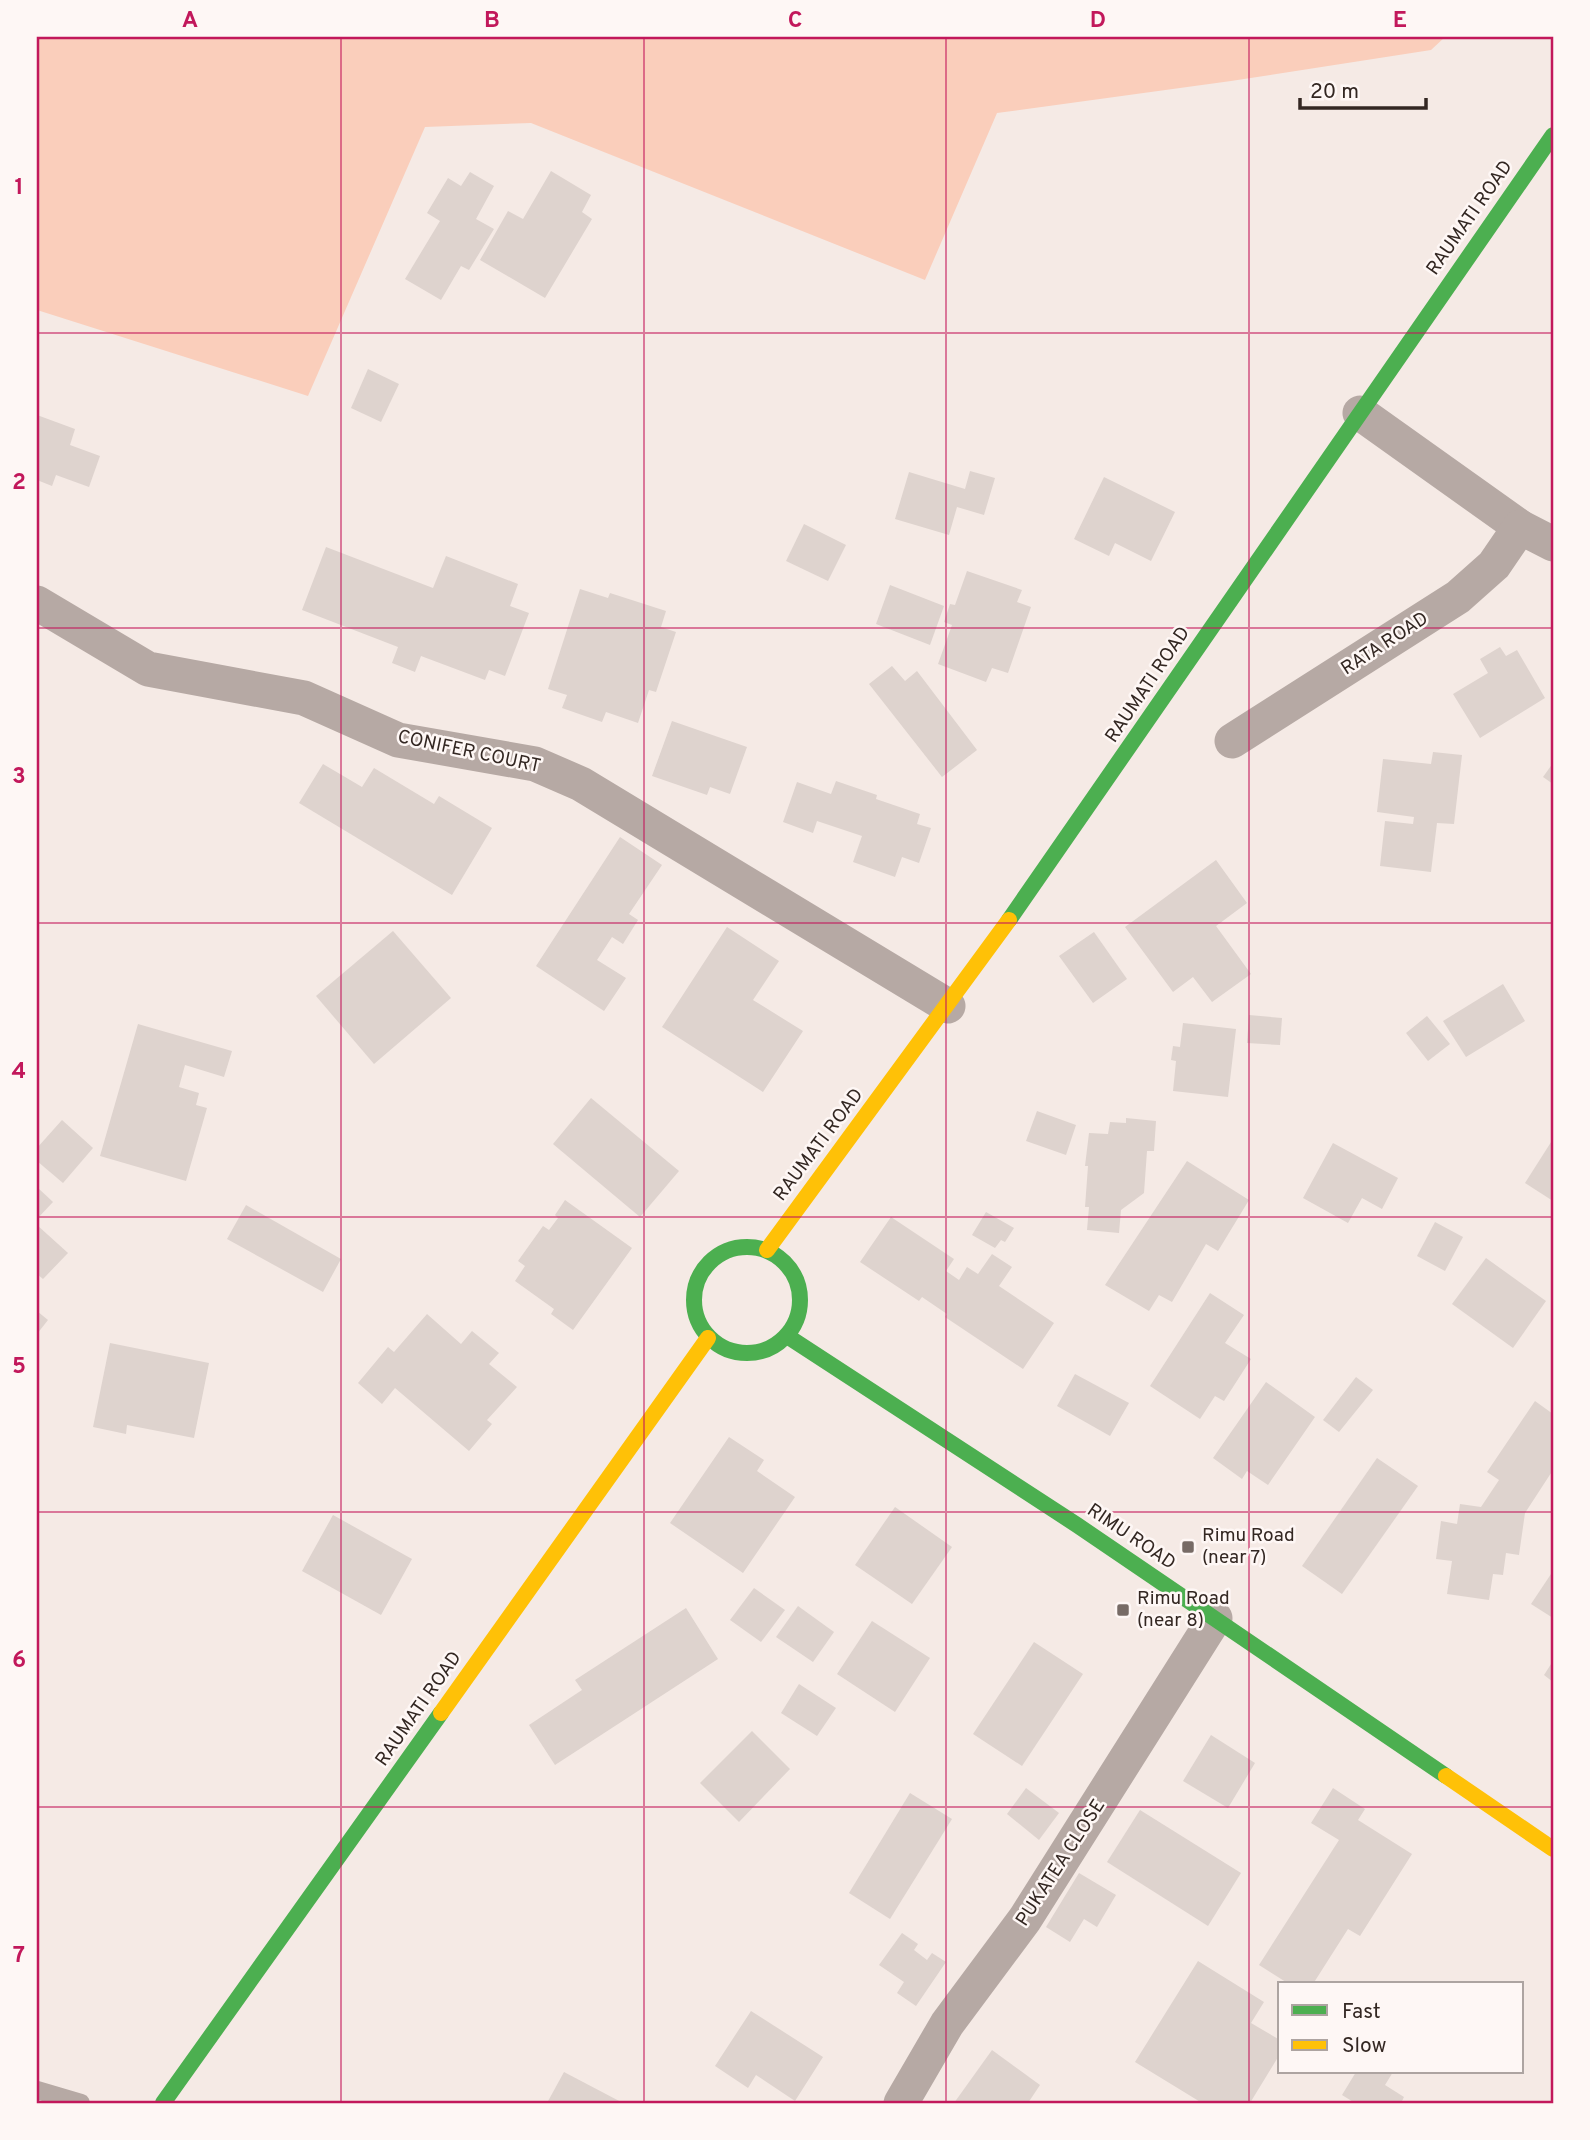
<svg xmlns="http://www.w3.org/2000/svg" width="1590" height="2140" font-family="Overpass,sans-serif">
<rect width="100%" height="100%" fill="#f5eae5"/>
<polygon fill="#facebb" points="37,37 1445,37 1431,50 1231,81 997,113 925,280 531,123 425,127 308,396 37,310"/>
<g fill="#ded3ce">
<polygon points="551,171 591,195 582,212 592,219 545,298 480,260 508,211 523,219"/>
<polygon points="470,172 494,186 476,219 494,229 469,270 461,266 441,300 405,279 440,221 427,213 448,178 461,186"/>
<polygon points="368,369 399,384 381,422 351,408"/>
<polygon points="37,415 75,429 70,445 100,456 89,487 56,475 52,486 37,480"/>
<polygon points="970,471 995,478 984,515 957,507 949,535 895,519 909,472 965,489"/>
<polygon points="1104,477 1175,512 1151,561 1115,543 1109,556 1074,539"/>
<polygon points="804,524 846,545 828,581 786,561"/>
<polygon points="326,547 433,588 446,556 518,584 510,606 529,613 505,676 489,670 485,680 421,656 415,672 392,663 398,647 302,610"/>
<polygon points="967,571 1022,590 1017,602 1031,607 1008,673 992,668 986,682 938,664 952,625 944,622 950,604 955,605"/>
<polygon points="890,585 944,606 930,645 876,624"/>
<polygon points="580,589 608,598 610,593 666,611 661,627 676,632 656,692 649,690 638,723 606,712 602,722 562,708 567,695 548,689"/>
<polygon points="1500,647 1506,656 1517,650 1545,698 1480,738 1453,694 1488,673 1480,659"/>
<polygon points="892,666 905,681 917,671 977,750 942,777 869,684"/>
<polygon points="672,721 747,747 730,794 710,787 707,795 652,776"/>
<polygon points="1433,752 1462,755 1454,824 1437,823 1431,872 1380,866 1385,821 1413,824 1414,817 1377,812 1383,759 1431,764"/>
<polygon points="1553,763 1553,784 1543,777"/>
<polygon points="323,764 362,787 374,768 434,804 439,796 492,828 452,895 299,803"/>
<polygon points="836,781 877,795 876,799 920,814 917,824 931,828 919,863 902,857 895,877 853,862 862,836 817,821 813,833 783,822 797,782 831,794"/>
<polygon points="620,837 662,865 629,914 638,920 623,944 612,937 597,960 626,978 604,1011 536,966"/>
<polygon points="1216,860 1247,903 1216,926 1251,974 1212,1002 1193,977 1173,992 1125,927"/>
<polygon points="727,927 779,961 753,1000 803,1031 763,1092 662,1027"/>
<polygon points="393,931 451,998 374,1064 316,996"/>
<polygon points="1094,932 1127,979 1093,1003 1059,956"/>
<polygon points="1503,984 1525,1021 1466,1057 1443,1021"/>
<polygon points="1249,1015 1282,1018 1280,1045 1247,1043"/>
<polygon points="1427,1016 1450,1044 1428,1061 1406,1033"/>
<polygon points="1183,1023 1236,1029 1228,1097 1173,1091 1176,1061 1171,1060 1173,1046 1180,1047"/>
<polygon points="138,1024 232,1051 224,1077 185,1065 179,1087 199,1093 196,1105 207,1108 186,1181 100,1156"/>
<polygon points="591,1098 679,1171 640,1217 553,1144"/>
<polygon points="1037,1111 1076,1125 1066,1155 1026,1141"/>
<polygon points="1126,1118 1156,1121 1154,1151 1147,1151 1144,1193 1121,1210 1119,1233 1087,1230 1089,1207 1085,1207 1088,1166 1085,1166 1089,1133 1108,1134 1110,1122 1126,1123"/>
<polygon points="62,1120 93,1148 63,1183 37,1161 37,1148"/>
<polygon points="1553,1139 1553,1201 1525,1183"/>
<polygon points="1333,1143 1398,1178 1382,1209 1362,1198 1348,1223 1303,1198"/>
<polygon points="1187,1161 1249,1200 1218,1251 1206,1244 1172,1302 1159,1295 1149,1311 1105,1285"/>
<polygon points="37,1187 53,1202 37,1219"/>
<polygon points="565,1200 632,1248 573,1330 551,1314 554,1309 515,1281 525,1266 518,1261 543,1226 549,1230 558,1218 555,1215"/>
<polygon points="246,1205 341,1259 323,1292 227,1239"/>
<polygon points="986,1212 1014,1228 1005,1242 1001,1240 995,1248 972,1235"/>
<polygon points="891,1217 954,1259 946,1271 959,1280 967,1267 978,1274 992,1254 1012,1267 999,1286 1054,1323 1023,1369 945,1317 947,1314 922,1297 919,1301 860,1262"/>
<polygon points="1435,1222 1463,1237 1445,1271 1417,1256"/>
<polygon points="37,1225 68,1253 43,1279 37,1274"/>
<polygon points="1486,1258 1546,1301 1513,1348 1452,1304"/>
<polygon points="1210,1293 1244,1315 1225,1343 1251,1359 1224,1401 1215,1396 1200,1419 1150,1386"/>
<polygon points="37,1311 48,1320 37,1334"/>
<polygon points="427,1314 461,1344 472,1331 499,1353 489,1364 517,1387 487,1420 492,1424 469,1451 395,1388 382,1404 358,1383 388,1347 394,1352"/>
<polygon points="110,1343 209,1363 194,1438 127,1425 126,1434 93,1427"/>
<polygon points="1075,1374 1129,1403 1110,1436 1057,1406"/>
<polygon points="1356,1377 1373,1390 1339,1432 1323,1420"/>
<polygon points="1266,1382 1315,1417 1268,1485 1247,1471 1242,1479 1213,1458"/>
<polygon points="1535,1401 1553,1414 1553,1470 1525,1513 1519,1555 1506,1553 1503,1575 1493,1574 1489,1600 1447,1594 1452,1561 1436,1559 1441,1521 1457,1524 1460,1504 1481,1507 1499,1480 1487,1472"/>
<polygon points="729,1437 764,1460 757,1471 795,1497 743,1573 670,1523"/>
<polygon points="1377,1458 1418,1486 1342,1594 1302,1566"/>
<polygon points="895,1507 952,1547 912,1604 855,1565"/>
<polygon points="333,1515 412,1559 381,1615 302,1571"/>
<polygon points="1553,1571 1553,1618 1531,1604"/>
<polygon points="754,1588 785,1610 761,1642 730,1620"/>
<polygon points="798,1606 834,1632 813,1662 776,1637"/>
<polygon points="686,1608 718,1659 555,1765 529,1725 582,1690 575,1680"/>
<polygon points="872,1621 930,1658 895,1712 837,1674"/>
<polygon points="1034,1642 1083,1674 1022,1766 973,1734"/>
<polygon points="1553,1661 1553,1682 1544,1675"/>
<polygon points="799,1684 836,1708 817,1736 781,1713"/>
<polygon points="752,1731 790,1769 739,1822 700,1783"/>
<polygon points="1211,1735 1255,1763 1228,1808 1183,1781"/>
<polygon points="1026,1788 1059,1813 1039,1840 1007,1814"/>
<polygon points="1333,1788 1365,1809 1358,1820 1412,1854 1360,1936 1348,1929 1313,1984 1289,1984 1259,1965 1339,1840 1311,1823"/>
<polygon points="910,1793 952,1819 890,1919 849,1893"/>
<polygon points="1140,1810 1241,1873 1208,1926 1107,1862"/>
<polygon points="1079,1873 1116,1895 1097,1927 1084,1919 1070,1942 1046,1927"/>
<polygon points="902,1933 918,1944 914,1950 927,1960 932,1953 946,1962 916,2006 897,1993 904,1982 879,1965"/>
<polygon points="1198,1961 1264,2002 1251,2023 1280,2040 1280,2054 1250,2103 1202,2103 1135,2062"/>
<polygon points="751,2011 823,2057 795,2101 756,2075 748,2088 715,2066"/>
<polygon points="992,2050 1040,2085 1028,2103 954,2103"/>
<polygon points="564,2072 623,2103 547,2103"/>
<polygon points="1356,2072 1393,2072 1385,2085 1404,2097 1401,2103 1355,2103 1342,2095"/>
</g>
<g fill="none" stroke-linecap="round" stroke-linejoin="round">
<polyline stroke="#b6a9a4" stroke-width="18" points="37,2090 81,2103"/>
<g stroke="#b6a9a4" stroke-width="35">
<polyline points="1360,413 1520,527"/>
<polyline points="37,603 148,669 304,698 398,740 535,764 581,784 948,1006"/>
<polyline points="1232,741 1458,597 1494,565 1520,527 1553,544"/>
<polyline points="901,2103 947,2024 1025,1919 1215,1618"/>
</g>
<g stroke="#4caf50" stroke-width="16">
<polyline points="1009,920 1553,135"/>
<circle cx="747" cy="1300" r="53"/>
<polyline points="787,1336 1077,1525 1446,1776"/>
<polyline points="163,2103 441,1713"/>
</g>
<g stroke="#ffc107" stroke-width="16">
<polyline points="767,1250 1009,920"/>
<polyline points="441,1713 708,1338"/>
<polyline points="1446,1776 1553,1849"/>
</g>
</g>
<path fill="none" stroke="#c2185b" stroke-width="2" stroke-opacity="0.55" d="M341,37V2103M644,37V2103M946,37V2103M1249,37V2103M37,333H1553M37,628H1553M37,923H1553M37,1217H1553M37,1512H1553M37,1807H1553"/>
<g fill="#776b66" stroke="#fef7f5" stroke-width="2.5">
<rect x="1181" y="1540" width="14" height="14" rx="3.5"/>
<rect x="1116" y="1603" width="14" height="14" rx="3.5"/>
</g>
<g text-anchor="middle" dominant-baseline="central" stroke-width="5" stroke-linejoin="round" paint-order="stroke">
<g font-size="19" fill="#332722" stroke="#fef7f5">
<text transform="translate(1470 218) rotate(-55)">RAUMATI ROAD</text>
<text transform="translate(1385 644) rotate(-33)">RATA ROAD</text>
<text transform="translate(1148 685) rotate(-56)">RAUMATI ROAD</text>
<text transform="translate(469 752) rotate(12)">CONIFER COURT</text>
<text transform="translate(819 1145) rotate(-53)">RAUMATI ROAD</text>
<text transform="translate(1131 1537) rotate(34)">RIMU ROAD</text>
<text transform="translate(419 1709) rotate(-55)">RAUMATI ROAD</text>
<text transform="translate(1061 1863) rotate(-57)">PUKATEA CLOSE</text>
</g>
<g font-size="19" fill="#332722" stroke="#fef7f5" text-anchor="start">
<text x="1202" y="1536">Rimu Road<tspan x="1202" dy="22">(near 7)</tspan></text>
<text x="1137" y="1599">Rimu Road<tspan x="1137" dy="22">(near 8)</tspan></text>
</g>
</g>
<rect width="1590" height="2140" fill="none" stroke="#fef7f5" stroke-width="77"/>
<rect x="1278" y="1982" width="245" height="91" fill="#fef7f5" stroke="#ada4a1" stroke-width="2"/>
<rect x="1292" y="2005" width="35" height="10" fill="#4caf50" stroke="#ada4a1" stroke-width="2"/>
<text x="1342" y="2018" font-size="21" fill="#332722">Fast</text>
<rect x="1292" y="2040" width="35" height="10" fill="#ffc107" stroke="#ada4a1" stroke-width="2"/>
<text x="1342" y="2052" font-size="21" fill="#332722">Slow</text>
<path d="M1300 98v10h126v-10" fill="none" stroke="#332722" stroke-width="3.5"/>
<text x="1310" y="98" font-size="21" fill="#332722" stroke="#fef7f5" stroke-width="5" paint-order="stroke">20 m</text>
<rect x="38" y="38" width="1514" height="2064" fill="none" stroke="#c2185b" stroke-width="2.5"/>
<g font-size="23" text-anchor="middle" font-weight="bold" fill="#c2185b">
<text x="190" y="27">A</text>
<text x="492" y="27">B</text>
<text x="795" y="27">C</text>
<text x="1098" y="27">D</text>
<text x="1400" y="27">E</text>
<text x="19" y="194">1</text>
<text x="19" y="489">2</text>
<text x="19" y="783">3</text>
<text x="19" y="1078">4</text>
<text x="19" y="1373">5</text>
<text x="19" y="1667">6</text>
<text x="19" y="1962">7</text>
</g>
</svg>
